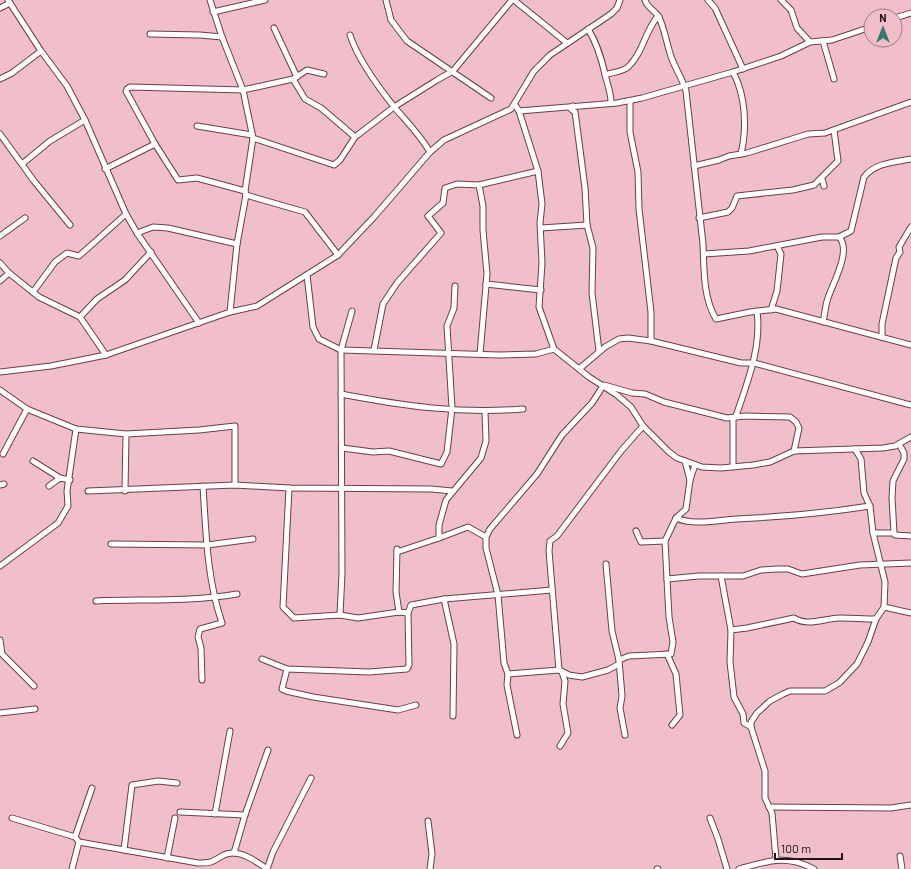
<svg xmlns="http://www.w3.org/2000/svg" width="911" height="869" font-family="Barlow,sans-serif">
<rect width="100%" height="100%" fill="#f0bfca"/>
<g fill="none" stroke-linecap="round" stroke-linejoin="round">
<defs>
<g id="minor">
<polyline points="8,0 41,51 67,86 85,120 126,214 137,233 199,323"/>
<polyline points="210,0 222,37 243,90 253,138 245,191 246,195 237,244 230,312"/>
<polyline points="386,0 391,20 407,41 491,98"/>
<polyline points="514,0 567,43"/>
<path d="M645,0C647,8 655,10 659,17C665,30 667,46 672,59C676,70 683,80 686,91L703,244C704,268 703,298 716,319L750,312L776,309L911,345"/>
<polyline points="708,0 715,8 743,69"/>
<polyline points="781,0 791,10 797,28 810,42"/>
<polyline points="0,8 10,3"/>
<polyline points="213,12 265,0"/>
<polyline points="895,18 911,13"/>
<polyline points="274,28 297,77"/>
<path d="M588,29C597,43 601,57 605,74C607,84 611,92 611,102"/>
<polyline points="150,34 200,35 222,37"/>
<path d="M350,35C358,60 379,88 395,108C408,123 420,135 430,152"/>
<polyline points="823,41 834,79"/>
<path d="M733,72C746,96 747,129 741,154"/>
<path d="M605,75C612,72 623,72 628,67C643,53 645,31 658,16"/>
<polyline points="0,79 12,73 41,51"/>
<polyline points="293,79 305,99 321,108 355,137"/>
<polyline points="630,101 630,132 638,172 639,209 651,312 651,341"/>
<polyline points="515,105 519,111 538,171 542,204 540,223 542,263 539,307 554,349 589,377 617,395 631,407 643,426 669,452 677,458 702,467 721,468 753,465 770,462 794,451 883,448 895,446 911,437"/>
<polyline points="573,106 571,109 575,112 576,119 585,188 587,225 593,248 592,293 599,351"/>
<polyline points="519,111 617,103 642,98 733,72 781,56 810,42 832,40 871,27"/>
<polyline points="197,126 252,135"/>
<polyline points="0,134 34,181 70,225"/>
<polyline points="253,138 334,165 340,160 355,137 394,107 437,80 453,71 512,0"/>
<polyline points="22,164 50,141 85,120"/>
<polyline points="694,166 719,160 729,156 747,153 808,134 825,133 911,102"/>
<polyline points="105,169 155,144"/>
<polyline points="822,179 824,186"/>
<polyline points="479,185 483,206 483,230 487,274 480,354"/>
<polyline points="245,191 197,178 178,180 155,144 126,91 127,89 130,87 243,90 293,79 307,70 324,74"/>
<polyline points="246,195 305,212 338,255"/>
<polyline points="699,218 728,212 732,208 737,196 793,190 814,185 838,161 834,130"/>
<polyline points="541,228 587,225"/>
<polyline points="137,233 153,227 168,228 237,244"/>
<polyline points="0,236 25,218"/>
<path d="M704,254L749,251L822,237H839L851,231L864,177C875,163 894,162 911,159"/>
<polyline points="0,263 9,273 39,297 80,317 106,355"/>
<polyline points="307,275 313,327 319,339 341,350 499,355 536,354 554,349"/>
<polyline points="0,281 9,273"/>
<polyline points="486,284 541,290"/>
<polyline points="33,292 55,262 67,253 79,256 126,214"/>
<polyline points="771,310 777,291 781,254 777,246"/>
<polyline points="80,317 97,299 125,280 151,252"/>
<path d="M823,322C825,314 825,306 828,298C833,283 852,250 839,237"/>
<polyline points="882,337 882,324 896,258 900,252 899,247 911,227"/>
<polyline points="374,350 383,304 397,283 441,233 428,216 443,203 445,188 457,184 479,185 538,171"/>
<polyline points="579,369 605,347 619,339 628,338 651,341 741,363 754,363 911,405"/>
<polyline points="0,372 51,366 106,355 230,312 257,306 338,255 374,217 430,152 444,140 511,109 534,71 550,55 611,14 617,8 620,0"/>
<polyline points="604,385 632,393 645,394 664,402 727,418 745,416 790,417 796,422 799,428 794,451"/>
<polyline points="0,390 27,409 76,429 126,434 199,430 235,426 235,485"/>
<path d="M341,394C404,406 459,414 523,409"/>
<path d="M736,416C747,383 762,347 757,311"/>
<polyline points="733,418 733,467"/>
<polyline points="342,448 373,452 389,451 441,464 447,452 452,408 447,326 454,308 455,286"/>
<polyline points="3,454 27,409"/>
<polyline points="33,461 60,478"/>
<polyline points="685,461 690,480"/>
<polyline points="0,485 4,484"/>
<polyline points="49,486 60,478 70,480"/>
<polyline points="289,488 283,607 294,618 340,615 358,618 399,612 408,613 411,605 444,599 552,590"/>
<polyline points="88,491 235,485 289,488 431,489 452,491"/>
<polyline points="125,491 126,434"/>
<path d="M676,518C694,526 717,520 736,519C781,517 825,513 870,506"/>
<polyline points="636,531 641,542 665,541"/>
<polyline points="873,533 894,533 895,535 911,536"/>
<polyline points="894,533 892,498 893,481 904,459 904,453 899,444"/>
<polyline points="439,538 468,527 486,537"/>
<polyline points="111,544 207,545 253,539"/>
<polyline points="397,549 396,592 399,612"/>
<polyline points="397,552 439,538 439,525 446,500 481,458 486,441 485,412"/>
<polyline points="606,564 612,631 619,660 622,696 620,708 625,735"/>
<polyline points="0,566 58,523 68,506 67,491 76,429"/>
<polyline points="721,576 731,630 730,662 734,697 743,714 744,723 751,727"/>
<polyline points="667,579 699,576 743,576 761,570 777,569 788,569 802,574 860,565 911,563"/>
<polyline points="444,599 454,644 453,716"/>
<path d="M96,601C143,599 190,602 237,594"/>
<polyline points="884,607 911,613"/>
<polyline points="340,615 342,573 341,350 352,311"/>
<path d="M731,630L747,628L794,618C808,627 825,618 840,618C852,618 864,619 876,619"/>
<polyline points="0,640 2,654 34,686"/>
<polyline points="667,654 676,674 680,715 672,725"/>
<polyline points="262,659 287,669 369,672 407,669 409,665 408,613"/>
<polyline points="619,660 629,656 671,654 673,642 669,617 665,541 676,518 686,509 690,480 695,465"/>
<polyline points="287,669 282,689 286,691 313,697 398,710 416,705"/>
<polyline points="559,670 549,551 550,541 557,536 621,451 643,426"/>
<polyline points="508,674 559,670 569,675 582,677 608,670 619,664"/>
<path d="M202,680L201,648L198,637L200,629L222,623C207,579 206,533 203,486"/>
<polyline points="0,713 35,709"/>
<polyline points="517,735 507,685 508,674 504,663 498,595 486,548 486,537 490,529 537,474 562,435 592,403 603,386"/>
<polyline points="560,746 568,733 563,704 565,681 562,672"/>
<polyline points="769,807 891,808 911,805"/>
<polyline points="180,812 245,815"/>
<polyline points="215,814 230,731"/>
<path d="M12,818L75,837L79,842L198,863C213,863 211,862 224,855C238,848 256,861 267,869"/>
<polyline points="710,818 718,839 727,869"/>
<polyline points="428,821 432,854 430,869"/>
<polyline points="75,837 92,788"/>
<polyline points="124,850 132,785 158,781 177,783"/>
<polyline points="234,853 245,815 268,750"/>
<polyline points="900,856 902,869"/>
<polyline points="167,858 175,818"/>
<polyline points="776,859 772,813 765,798 765,771 751,727 751,722 757,713 770,701 783,694 790,691 825,691 839,683 857,664 868,642 876,619 884,607 885,582 873,533 870,506 864,493 861,459 855,449"/>
<polyline points="72,869 79,842"/>
<polyline points="267,869 273,852 311,778"/>
<polyline points="657,869 658,869"/>
<path d="M739,869C768,861 786,854 814,869"/>
</g>
</defs>
<use href="#minor" stroke="#68404a" stroke-width="7"/>
<use href="#minor" stroke="#fff" stroke-width="5"/>
</g>
<g transform="translate(883 28)"><circle r="19" fill="#f0bfca" stroke="#9e7a82"/>
<path d="M0-3L7 15L0 10L-7 15Z" fill="#33796f"/>
<text y="-6" font-size="11" font-weight="bold" text-anchor="middle" fill="#231317">N</text>
</g>
<path d="M775 853v6h67v-6" fill="none" stroke="#231317" stroke-width="2"/>
<text x="781" y="853" font-size="12" fill="#231317" stroke="#f0bfca" stroke-width="3" paint-order="stroke">100 m</text>
</svg>
